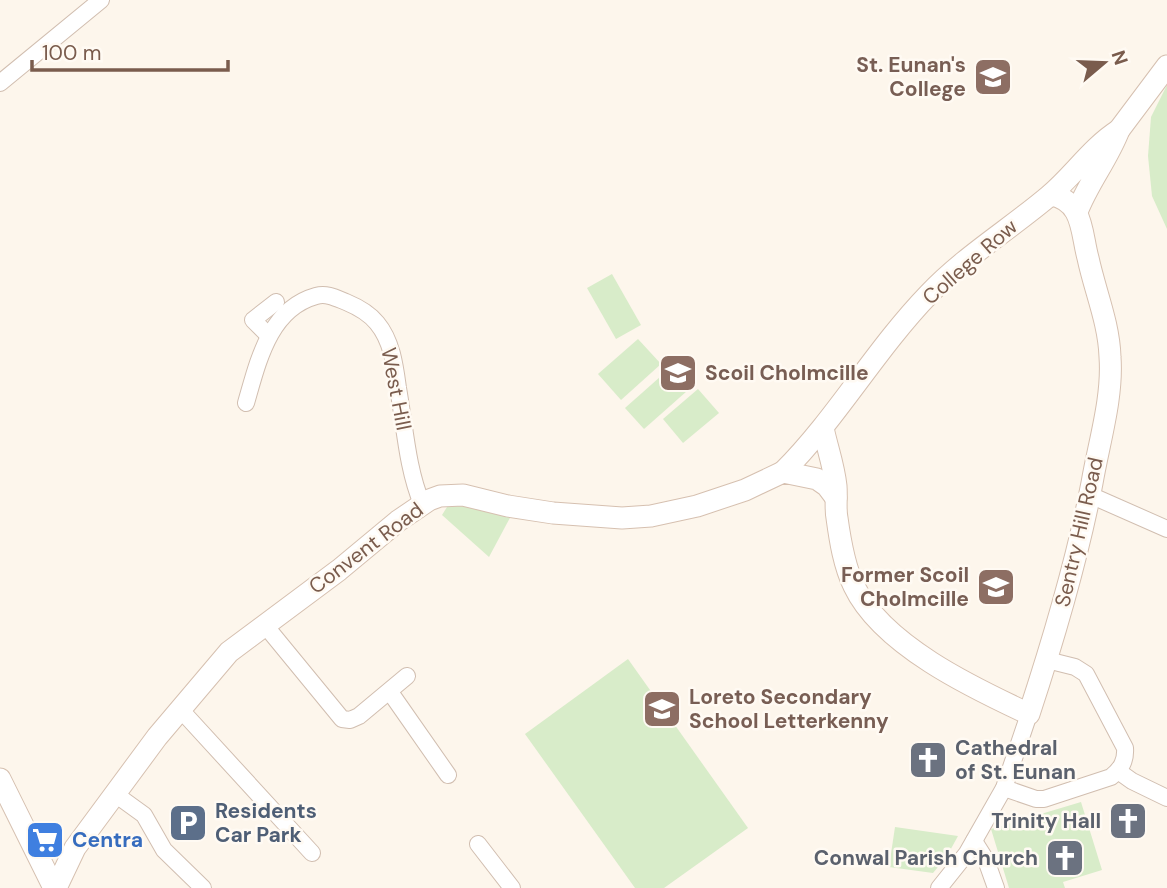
<svg xmlns="http://www.w3.org/2000/svg" width="1167" height="888" font-family="'DM Sans',sans-serif">
<rect width="100%" height="100%" fill="#fdf6ec"/>
<g fill="#d8ecc9">
<polygon points="1167,85 1167,229 1152,196 1148,156 1151,117"/>
<polygon points="612,274 641,325 616,339 587,288"/>
<polygon points="638,339 661,364 621,400 598,374"/>
<polygon points="669,369 687,391 644,429 625,408"/>
<polygon points="698,389 719,413 683,443 663,419"/>
<polygon points="457,504 511,516 489,557 442,515 447,507"/>
<polygon points="628,659 748,828 664,888 635,888 525,734"/>
<polygon points="1081,802 1102,870 1063,882 1065,888 1009,888 991,829"/>
<polygon points="895,827 958,836 947,856 933,873 889,867"/>
</g>
<g fill="none" stroke-linecap="round" stroke-linejoin="round">
<defs>
<g id="street">
<polyline points="0,83 101,0"/>
<polyline points="269,336 253,320 276,302"/>
<path d="M246,403C258,362 269,309 316,296C327,293 336,298 346,302C358,307 369,313 377,323C392,341 395,366 398,388C405,427 407,468 422,504"/>
<polyline points="1090,495 1167,529"/>
<polyline points="264,624 342,719 350,720 359,716 407,676"/>
<polyline points="390,692 448,775"/>
<polyline points="180,709 312,853"/>
<polyline points="1118,771 1132,781 1167,798"/>
<path d="M1004,788L1036,799H1044L1111,777C1121,769 1126,761 1125,748L1086,674L1075,667L1047,660"/>
<polyline points="115,794 144,815 164,850 203,888"/>
<polyline points="974,841 986,860 996,888"/>
<polyline points="478,844 512,888"/>
<polyline points="939,888 967,853 1004,788 1029,714"/>
</g>
<g id="secondary">
<polyline points="1119,130 1167,66"/>
<path d="M823,428C827,447 834,466 836,486C837,497 835,508 837,518C840,540 844,566 854,586C882,645 973,688 1029,714C1054,638 1077,561 1092,483C1099,442 1113,398 1110,357C1109,323 1095,291 1088,258C1081,233 1084,201 1051,195"/>
<path d="M783,472C837,418 875,350 929,294C964,257 1010,229 1049,196C1074,175 1091,148 1119,130C1108,159 1088,183 1077,212"/>
<polyline points="0,779 54,888"/>
<polyline points="56,888 75,848 157,737 229,652 339,570 398,521 429,500 440,496 463,495 508,506 553,513 622,518 651,516 697,506 745,490 783,472 817,479 827,486 836,498"/>
</g>
</defs>
<use href="#street" stroke="#d1beb0" stroke-width="18"/>
<use href="#secondary" stroke="#d6c0b0" stroke-width="23"/>
<use href="#street" stroke="#fff" stroke-width="16"/>
<use href="#secondary" stroke="#fff" stroke-width="21"/>
</g>
<defs>
<symbol id="school-square" viewBox="-11 -11 22 22"><rect x="-9" y="-9" width="18" height="18" rx="4" fill="#8d6e63" stroke="#fffaf3"/><path d="M0-5L7-2L0 1L-7-2ZM-4 1L0 2.5L4 1V4Q0 6-4 4Z" fill="#fff"/></symbol>
<symbol id="church-square" viewBox="-11 -11 22 22"><rect x="-9" y="-9" width="18" height="18" rx="4" fill="#6b7280" stroke="#fffaf3"/><path d="M-1.2-6h2.4v3.5h3.3v2.4h-3.3V6h-2.4V-.1h-3.3v-2.4h3.3Z" fill="#fff"/></symbol>
<symbol id="parking-square" viewBox="-11 -11 22 22"><rect x="-9" y="-9" width="18" height="18" rx="4" fill="#5c6f8a" stroke="#fffaf3"/><path d="M-3.5-5.5H1a3.5 3.5 0 0 1 0 7H-1V5.5H-3.5ZM-1-3.4V-.6H.8a1.4 1.4 0 0 0 0-2.8Z" fill="#fff"/></symbol>
<symbol id="supermarket-square" viewBox="-11 -11 22 22"><rect x="-9" y="-9" width="18" height="18" rx="4" fill="#3f7fe0" stroke="#fffaf3"/><path d="M-6-5.5h2.5l.6 2H6L4.5 2H-2.5L-4.4-4H-6ZM-1.5 3.2a1.3 1.3 0 1 0 .1 0ZM3 3.2a1.3 1.3 0 1 0 .1 0Z" fill="#fff"/></symbol>
</defs>
<g fill-rule="evenodd">
<use href="#school-square" x="971" y="55" width="44" height="44"/>
<use href="#school-square" x="656" y="351" width="44" height="44"/>
<use href="#school-square" x="974" y="565" width="44" height="44"/>
<use href="#school-square" x="640" y="687" width="44" height="44"/>
<use href="#church-square" x="906" y="738" width="44" height="44"/>
<use href="#church-square" x="1106" y="799" width="44" height="44"/>
<use href="#parking-square" x="166" y="801" width="44" height="44"/>
<use href="#supermarket-square" x="23" y="818" width="44" height="44"/>
<use href="#church-square" x="1043" y="836" width="44" height="44"/>
</g>
<g text-anchor="middle" dominant-baseline="central" stroke-width="5" stroke-linejoin="round" paint-order="stroke">
<g font-size="21" font-weight="bold" fill="#785e54" stroke="#fffaf3" text-anchor="end">
<text x="966" y="65">St. Eunan's<tspan x="966" dy="24">College</tspan></text>
<text x="705" y="373" text-anchor="start">Scoil Cholmcille</text>
<text x="969" y="575">Former Scoil<tspan x="969" dy="24">Cholmcille</tspan></text>
<text x="689" y="697" text-anchor="start">Loreto Secondary<tspan x="689" dy="24">School Letterkenny</tspan></text>
</g>
<g font-size="21" fill="#7a5c4d" stroke="#fffaf3">
<text transform="translate(970 262) rotate(-41)">College Row</text>
<text transform="translate(396 389) rotate(79)">West Hill</text>
<text transform="translate(1079 532) rotate(-77)">Sentry Hill Road</text>
<text transform="translate(366 548) rotate(-37)">Convent Road</text>
</g>
<g font-size="21" font-weight="bold" fill="#5b616d" stroke="#fffaf3" text-anchor="end">
<text x="955" y="748" text-anchor="start">Cathedral<tspan x="955" dy="24">of St. Eunan</tspan></text>
<text x="1101" y="821">Trinity Hall</text>
<text x="1038" y="858">Conwal Parish Church</text>
</g>
<g font-size="21" font-weight="bold" fill="#4e5e75" stroke="#fffaf3" text-anchor="start">
<text x="215" y="811">Residents<tspan x="215" dy="24">Car Park</tspan></text>
</g>
<g font-size="21" font-weight="bold" fill="#366cbe" stroke="#fffaf3" text-anchor="start">
<text x="72" y="840">Centra</text>
</g>
</g>
<g transform="translate(1104 63) rotate(71)" stroke="#fffaf3" stroke-width="5" paint-order="stroke">
<path d="M0-5L12 26L0 18L-12 26Z" fill="#7a5c4d"/>
<text y="-10" font-size="19" font-weight="bold" text-anchor="middle" fill="#7a5c4d">N</text>
</g>
<path d="M32 60v10h196v-10" fill="none" stroke="#7a5c4d" stroke-width="3.5"/>
<text x="42" y="60" font-size="21" fill="#7a5c4d" stroke="#fffaf3" stroke-width="5" paint-order="stroke">100 m</text>
</svg>
